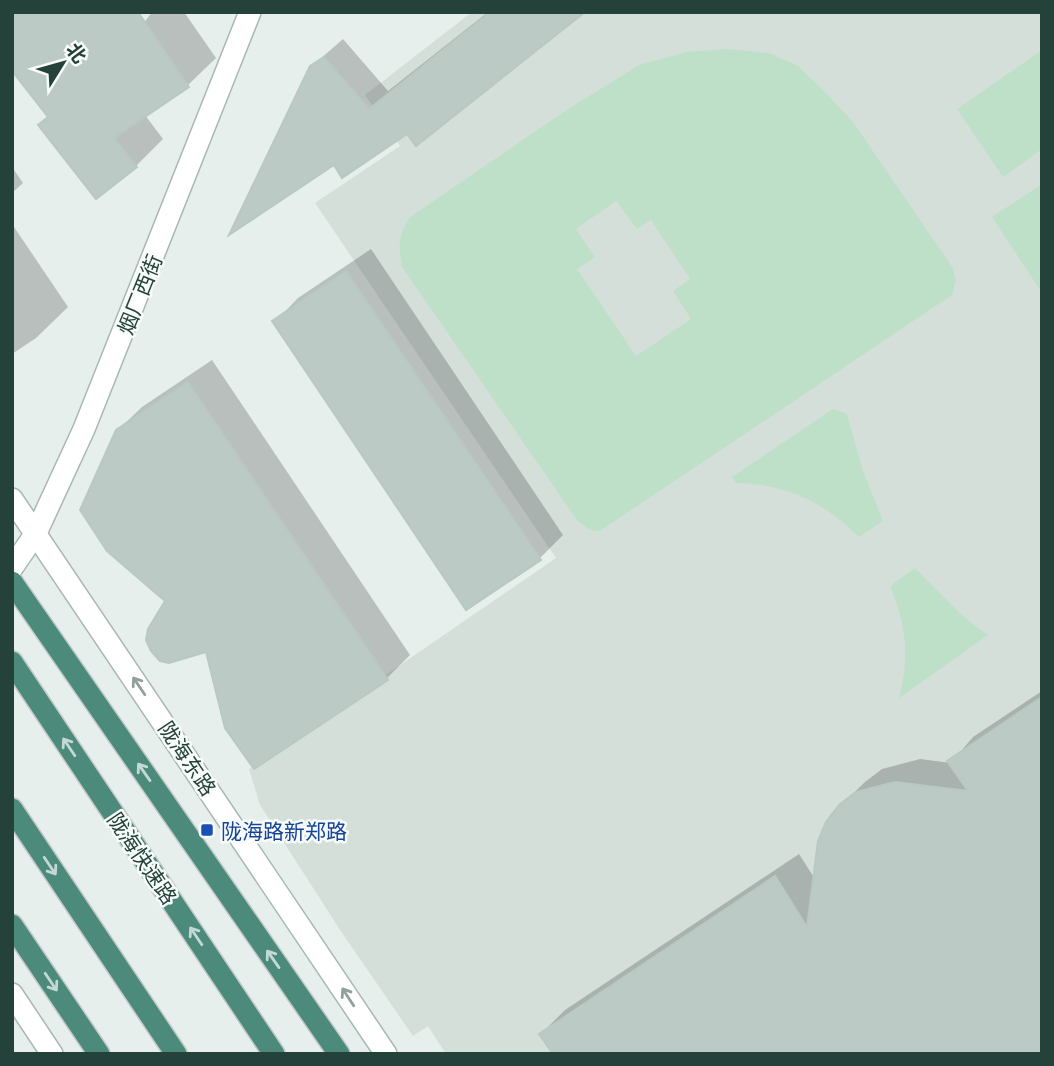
<svg xmlns="http://www.w3.org/2000/svg" width="1054" height="1066" font-family="Barlow,'Noto Sans SC',sans-serif">
<rect width="100%" height="100%" fill="#e6efeb"/>
<polygon fill="#d4dfda" points="472,12 1042,12 1042,1054 446,1054 428,1026 413,1036 340,930 260,805 249,769 556,558 315,203 400,146 365,95"/>
<g fill="#bfe0c8" fill-rule="evenodd">
<path d="M728,49L769,53L798,66L824,91L853,122L953,268L956,281L952,295L600,531L590,530L577,520L402,267C398,245 398,235 410,217L568,109L639,65L687,52ZM616,201L637,229L651,220L690,279L673,291L691,319L636,356L577,269L595,257L576,229Z"/>
<polygon points="1042,50 1042,149 1003,177 957,109"/>
<polygon points="1042,184 1042,293 992,217"/>
<path d="M833,409L847,414L862,468L883,521L859,537C824,502 786,484 736,483L732,477Z"/>
<path d="M915,568L965,618L988,635L899,698C910,659 906,623 890,586Z"/>
</g>
<g fill="#0003">
<polygon points="152,12 184,12 216,58 188,85 145,115 163,139 136,166 96,196 143,24"/>
<polygon points="488,12 582,12 342,176 311,67 343,39 388,91"/>
<polygon points="12,167 23,183 12,193"/>
<polygon points="12,224 68,307 36,338 12,354"/>
<polygon points="371,249 563,535 539,559 275,322 298,298"/>
<polygon points="212,360 410,655 387,678 167,600 117,431 142,407"/>
<polygon points="1042,691 1042,1054 541,1034 565,1010 799,854 815,879 840,806 865,782 882,769 920,759 951,763 973,737"/>
</g>
<g fill="#bbcac4" stroke="#b8c9c2" stroke-width="2">
<polygon points="12,12 138,12 189,87 114,138 137,167 96,199 38,125 48,117 12,71"/>
<polygon points="490,12 585,12 416,146 407,134 342,178 334,165 229,235 310,66 324,57 369,109"/>
<polygon points="346,271 541,560 466,610 272,321"/>
<polygon points="188,382 388,680 254,769 225,728 206,652 169,663 160,661 151,651 146,640 148,629 165,601 107,551 80,510 116,430"/>
<polygon points="1042,697 1042,1054 553,1054 539,1034 775,876 807,927 818,841 826,822 839,805 856,792 895,782 968,791 947,761"/>
</g>
<g fill="none" stroke-linecap="round" stroke-linejoin="round">
<defs>
<polyline id="minor" points="12,568 36,533 84,429 250,12"/>
<g id="tertiary">
<polyline points="12,499 386,1054"/>
<polyline points="12,994 52,1054"/>
</g>
<g id="trunk">
<polyline points="12,582 339,1054"/>
<polyline points="12,662 274,1054"/>
<polyline points="12,809 176,1054"/>
<polyline points="12,925 99,1054"/>
</g>
</defs>
<use href="#minor" stroke="#a8b8b2" stroke-width="24"/>
<use href="#tertiary" stroke="#a8b8b2" stroke-width="24"/>
<use href="#trunk" stroke="#c2cac8" stroke-width="24"/>
<use href="#minor" stroke="#fff" stroke-width="21"/>
<use href="#tertiary" stroke="#fff" stroke-width="21"/>
<use href="#trunk" stroke="#4c8a7c" stroke-width="21"/>
</g>
<defs><path id="oneway-shaft" d="M-6 0H5M1.5-3L5.5 0L1.5 3" fill="none" stroke-width="1.6" stroke-linecap="round" stroke-linejoin="round" transform="scale(1.75)"/></defs>
<g stroke="#92a09c">
<use href="#oneway-shaft" transform="translate(139 686) rotate(-124)"/>
<use href="#oneway-shaft" transform="translate(348 997) rotate(-123)"/>
</g>
<g stroke="#c4d9d4">
<use href="#oneway-shaft" transform="translate(69 747) rotate(-124)"/>
<use href="#oneway-shaft" transform="translate(144 772) rotate(-125)"/>
<use href="#oneway-shaft" transform="translate(50 866) rotate(56)"/>
<use href="#oneway-shaft" transform="translate(196 936) rotate(-124)"/>
<use href="#oneway-shaft" transform="translate(273 959) rotate(-125)"/>
<use href="#oneway-shaft" transform="translate(51 982) rotate(56)"/>
</g>
<rect fill="#1a4fb4" stroke="#f7fbf9" stroke-width="2.5" x="200" y="823" width="14" height="14" rx="3.5"/>
<g text-anchor="middle" dominant-baseline="central" stroke-width="5" stroke-linejoin="round" paint-order="stroke">
<g font-size="21" fill="#24423a" stroke="#f7fbf9">
<text transform="translate(139 294) rotate(-68)">烟厂西街</text>
<text transform="translate(188 758) rotate(56)">陇海东路</text>
<text transform="translate(143 858) rotate(56)">陇海快速路</text>
</g>
<g font-size="21" fill="#164399" stroke="#f7fbf9" text-anchor="start">
<text x="221" y="830">陇海路新郑路</text>
</g>
</g>
<rect width="1054" height="1066" fill="none" stroke="#24423a" stroke-width="28"/>
<g transform="translate(63 63) rotate(53)" stroke="#f7fbf9" stroke-width="5" paint-order="stroke">
<path d="M0-5L12 26L0 18L-12 26Z" fill="#24423a"/>
<text y="-10" font-size="19" font-weight="bold" text-anchor="middle" fill="#24423a">北</text>
</g>
</svg>
